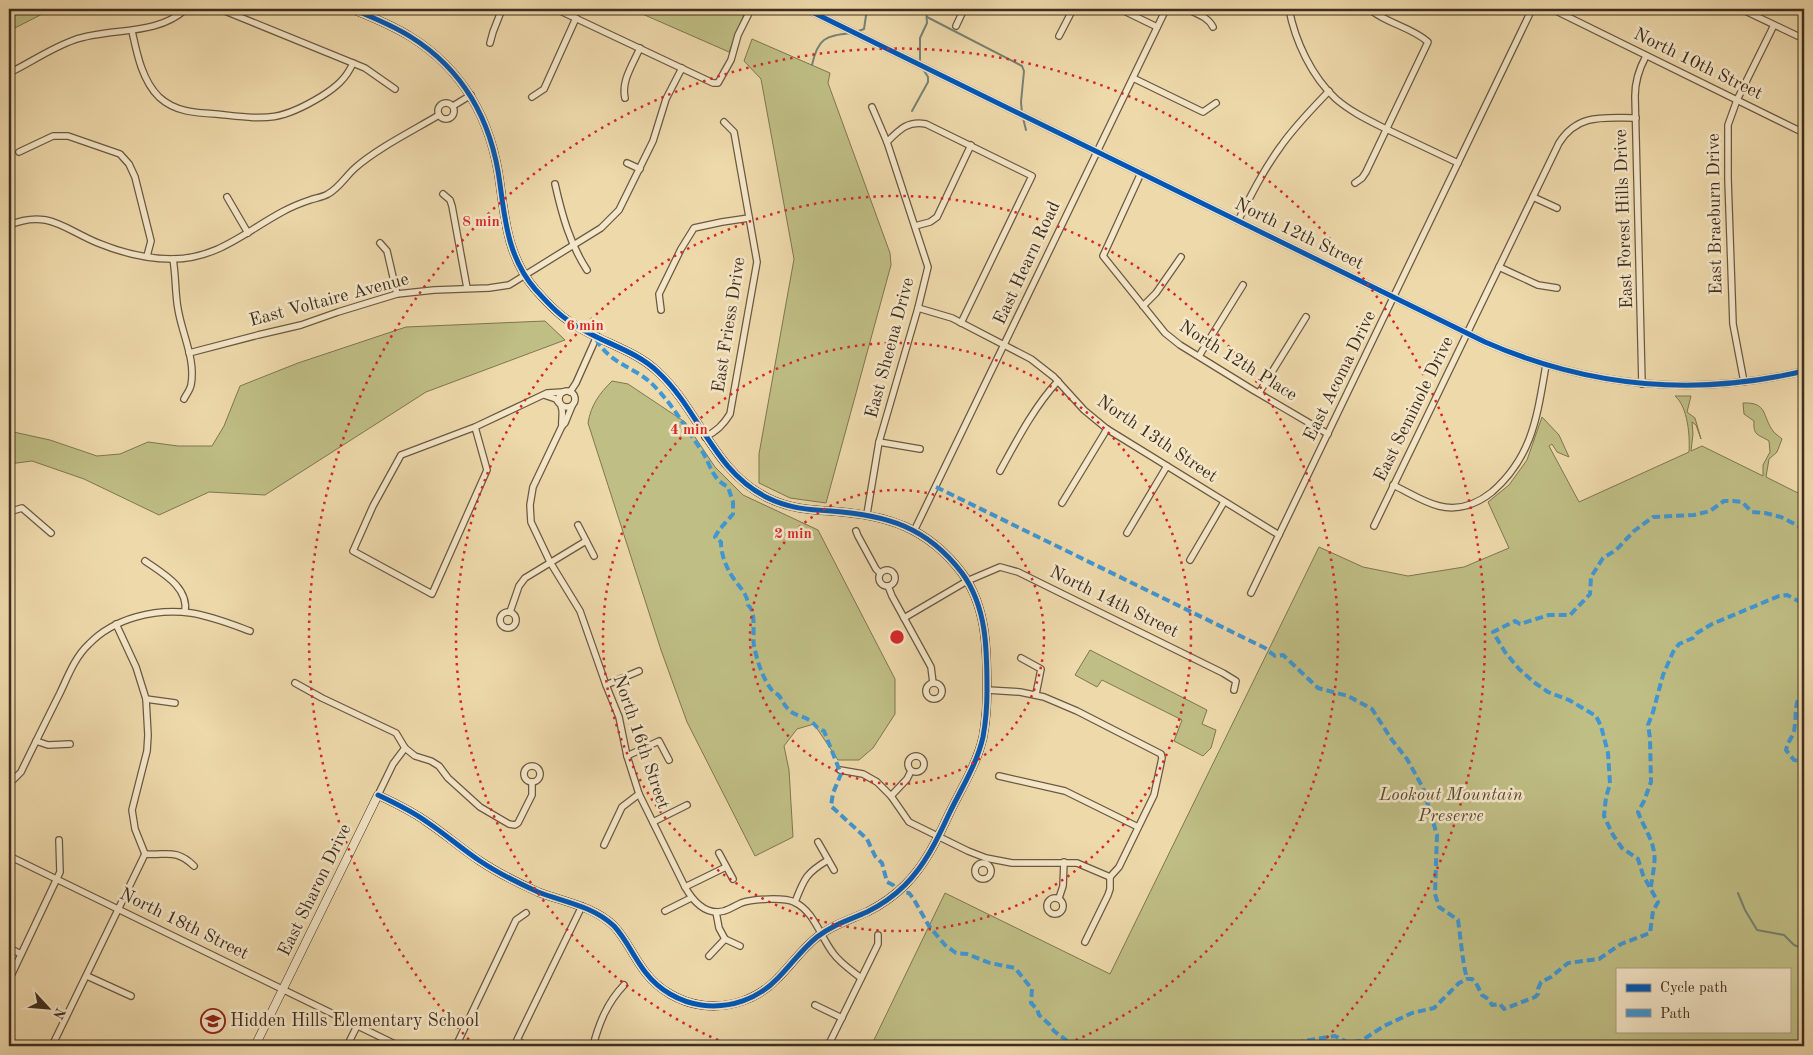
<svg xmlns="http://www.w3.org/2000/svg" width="1813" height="1055" font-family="'Old Standard TT',serif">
<rect width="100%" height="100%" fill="#eed9ab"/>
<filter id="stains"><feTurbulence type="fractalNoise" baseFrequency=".004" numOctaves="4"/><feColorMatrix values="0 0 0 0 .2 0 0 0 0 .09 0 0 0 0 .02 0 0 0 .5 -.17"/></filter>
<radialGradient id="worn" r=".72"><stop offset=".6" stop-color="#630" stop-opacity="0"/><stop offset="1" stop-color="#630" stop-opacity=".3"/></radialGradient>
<g fill="#bfbe84" stroke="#7e7652" fill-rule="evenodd">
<polygon points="9,9 52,9 9,31"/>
<polygon points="631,9 746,9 729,52"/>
<polygon points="752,39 830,73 828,83 890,253 891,265 826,503 790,498 759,483 759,454 794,259 761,79 744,61"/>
<polygon points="545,321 565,340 426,392 265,495 209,492 159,515 84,479 32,461 9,464 9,431 50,440 97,456 120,454 148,442 178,446 212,446 224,426 240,386 298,363 406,327"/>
<path d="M612,381L628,384L685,422L715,467L743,495L818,530L895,679V714L873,748L859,760H838L814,724L797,729L784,746L789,770L793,837L755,856L687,722L661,650L588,423C591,405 599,394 612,381Z"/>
<path d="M1675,396H1691L1687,412L1695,418L1701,439L1696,425L1692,422L1693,434L1691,451L1702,446L1763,476V465L1770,452L1769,441C1758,434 1753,436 1754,421L1744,414L1743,403C1768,402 1762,416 1773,431C1775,434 1779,436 1782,439L1777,452L1769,459L1766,477L1804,496V1046H871L945,893L1110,974L1319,547L1363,567L1408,576L1464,567L1509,548L1488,502L1509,485L1527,460L1542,417L1559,435L1569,457L1557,452L1552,444L1549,446L1579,502L1689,452C1690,436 1688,407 1675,396ZM1617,969H1789V1031H1617Z"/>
<polygon points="1090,650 1207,710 1202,724 1216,730 1211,748 1203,756 1174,741 1182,720 1102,680 1097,687 1075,675"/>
</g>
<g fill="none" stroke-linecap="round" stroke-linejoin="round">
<g stroke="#758274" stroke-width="2">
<polyline points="927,17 1022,66 1024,71 1021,102 1022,113"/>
<polyline points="856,32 864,29 867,9"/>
<polyline points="920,62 920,38 927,23 926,9"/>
<path d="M812,65C818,38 825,36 851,33"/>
<polyline points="912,111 928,82 928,77 923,69"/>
<polyline points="1023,118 1026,130"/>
<polyline points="1738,893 1745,910 1757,930 1784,935 1794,945 1804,949"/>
</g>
<defs>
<g id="street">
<polyline points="220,9 365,68 395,89"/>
<polyline points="556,9 713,83 718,83 731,60 738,35 751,9"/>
<path d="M806,9L1485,342C1588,387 1695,397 1804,371"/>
<polyline points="1120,9 1157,27"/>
<path d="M1187,9C1197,14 1208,17 1213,27"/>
<path d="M1289,9C1295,41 1312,77 1336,99C1350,111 1366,119 1382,127C1407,139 1433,151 1458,163"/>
<polyline points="1552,9 1804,133"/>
<polyline points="1741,9 1804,39"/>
<polyline points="956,26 964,9"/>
<path d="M132,31C137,54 142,80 159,97C175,112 196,113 216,114C265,119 278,123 322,96C336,87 346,79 353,63"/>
<polyline points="1059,36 1073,9"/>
<polyline points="490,43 493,32 502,9"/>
<path d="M9,73C30,63 51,48 74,40C111,27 155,37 186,9"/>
<polyline points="1133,78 1203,112 1216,103"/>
<polyline points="532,97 544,89 576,18"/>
<path d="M625,98C621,81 633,64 640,48"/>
<circle cx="446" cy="111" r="8"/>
<polyline points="453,106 471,95"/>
<path d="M887,142C899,130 908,120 926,124L1032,176L961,323"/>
<polyline points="19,152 53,136 68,136 120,154 129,164 135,177 151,241 147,256"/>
<polyline points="627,163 640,169"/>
<polyline points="1141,173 1103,256 1165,333 1180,345 1253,390 1328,434"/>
<path d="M1355,183L1362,178L1366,172L1428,42C1413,28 1389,24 1372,11L1373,9"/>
<path d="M555,184C562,215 570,244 587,270"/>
<polyline points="443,194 450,200 452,206 467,288"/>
<polyline points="227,197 248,233"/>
<polyline points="1533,197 1557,208"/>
<path d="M1238,221C1251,195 1264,169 1281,146C1295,126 1312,109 1329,91"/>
<path d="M9,225C48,209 64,229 98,243C120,252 148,259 172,259C217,259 245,232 282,212C291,207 301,203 310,200C316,198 323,197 328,194C339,188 346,176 355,168C376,149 414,130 439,115"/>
<polyline points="915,226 930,222 937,217 971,145"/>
<polyline points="380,243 387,251 397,294"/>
<path d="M173,259C176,276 175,293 178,309C182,334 196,360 191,385C190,390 186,395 184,399"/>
<polyline points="1499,267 1538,285 1557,288"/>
<polyline points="1143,306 1156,293 1181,257"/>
<polyline points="918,308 952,318 1031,359 1054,377 1084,410 1107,429 1279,535"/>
<polyline points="661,310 659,294 681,249 694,228 722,222 749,218"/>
<polyline points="189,353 258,335 301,325 338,312 397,294 434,290 489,288 509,285 601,228 619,210 653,141 666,99 682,68"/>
<polyline points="1199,356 1243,285"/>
<polyline points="1744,382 1733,324 1728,179 1728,125 1737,100 1774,25"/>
<path d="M1642,384L1635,96C1635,81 1639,69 1646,56"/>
<circle cx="567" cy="399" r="8"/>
<polyline points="570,392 576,383 597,336"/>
<polyline points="1259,393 1306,317"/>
<polyline points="544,395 556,399 559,403"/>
<path d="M561,406C564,413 561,419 562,426"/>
<path d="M572,406L565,423L562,426L533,487L530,505L531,522L550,562L580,611L606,685L619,717L627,756L639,794L685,887C693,901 705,916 724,911C730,909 735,906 741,903C752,899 784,897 794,902C814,911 820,936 833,953C840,963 851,970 861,978"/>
<polyline points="475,427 487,470 432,594 353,551 373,506 401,455 475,427 547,393 563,392"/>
<path d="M705,437C717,431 723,425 730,414L757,262L734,132L724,122"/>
<polyline points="879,442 920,449"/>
<path d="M1000,471C1017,440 1034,407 1058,381"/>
<path d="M1393,485C1408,492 1423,502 1439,506C1458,511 1477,504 1492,492C1533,456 1537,416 1546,365"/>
<polyline points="1062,503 1107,429"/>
<polyline points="9,512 22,508 51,533"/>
<polyline points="867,514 879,442 918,308 928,267 887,142 872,107"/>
<polyline points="578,525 594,556"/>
<path d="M1374,526L1559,143C1578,113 1604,118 1636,118"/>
<polyline points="856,531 858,536 876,569 880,573"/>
<polyline points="914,531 1166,9"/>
<polyline points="1127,533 1167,466"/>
<polyline points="1190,560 1224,502"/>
<path d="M145,561C162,573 189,587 185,612"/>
<circle cx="887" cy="578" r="8"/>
<polyline points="888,586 892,596 931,667 933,683"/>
<polyline points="1251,593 1532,9"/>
<circle cx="508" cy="620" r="8"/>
<polyline points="510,612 519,586 525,578 586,541"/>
<polyline points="904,618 967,581 1000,567 1018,572 1223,673 1236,681 1234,690"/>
<polyline points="116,624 136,667 146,699 148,735 147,751 132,810 135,829 145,854"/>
<polyline points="1021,658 1041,669 1036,694"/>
<circle cx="934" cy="691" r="8"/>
<polyline points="295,683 322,698 396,733 405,748 415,756 431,761 439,766 448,778 480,807 509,824 515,825 518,823 532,795 532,782"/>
<polyline points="606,685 639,671"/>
<polyline points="987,690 1020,692 1044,697 1077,711 1161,754 1162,758 1154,795 1119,867 1110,877"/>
<polyline points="146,699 175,703"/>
<polyline points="36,741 48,745 70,744"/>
<circle cx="916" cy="764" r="8"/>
<polyline points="627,756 659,741 669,760"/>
<circle cx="532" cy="774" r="8"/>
<polyline points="840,770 863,774 877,782 891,796 909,822 968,851 986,858 1012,863 1077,863 1110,877"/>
<polyline points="999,776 1065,791 1138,827"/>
<path d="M9,784L21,772C34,745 47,719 60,693C68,676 75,657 89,644C114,618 156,608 191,613C211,616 231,624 250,631"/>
<polyline points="378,795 393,764 405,748"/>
<polyline points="891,796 907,779 911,771"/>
<polyline points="653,822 687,805"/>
<polyline points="818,842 834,870"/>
<polyline points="604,845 622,807 639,794"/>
<polyline points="719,853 733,879"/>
<path d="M145,854C166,856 176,848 194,866"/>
<polyline points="9,856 399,1046"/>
<circle cx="983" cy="871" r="8"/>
<polyline points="685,887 726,867"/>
<circle cx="1055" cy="906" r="8"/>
<polyline points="1059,898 1063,886 1064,862"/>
<path d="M795,902C804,879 806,873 828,860"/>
<polyline points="665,911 691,898"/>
<polyline points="716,912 719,928 725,939 740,946"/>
<polyline points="1085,942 1108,895 1110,889 1110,877"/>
<polyline points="9,948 21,954"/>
<polyline points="709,956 725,939"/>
<polyline points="87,976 131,996"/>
<polyline points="9,980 60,872 59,840"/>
<polyline points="815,1005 842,1018"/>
<polyline points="54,1042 62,1046"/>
<polyline points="52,1046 145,854"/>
<polyline points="347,1046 357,1026"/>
<polyline points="456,1046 516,920 526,913"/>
<polyline points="526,1046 517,1040 582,906"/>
<path d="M593,1046C599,1023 607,1003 624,985"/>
<polyline points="828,1046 878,944 878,935"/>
</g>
<path id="secondary" d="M255,1046L378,795C395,803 412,811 427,822C445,834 462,849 480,861C498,873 518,883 538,892C564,902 593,906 614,926C627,940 634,958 646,973C659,990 680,1002 701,1005C730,1009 758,999 778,978C791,965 802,949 817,937C832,925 849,920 867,912C881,905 894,896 905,885C925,865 937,840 949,814C961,789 977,764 983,737C986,721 987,706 987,690C987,650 987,607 962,573C927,527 887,515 831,511C809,510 788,508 768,498C713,471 700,411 658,372C633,348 597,342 569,321C556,313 545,300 535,289C509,259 505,222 500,184C492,122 465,71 411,37C392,25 372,17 352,9"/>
</defs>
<use href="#street" stroke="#6a5942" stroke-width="8"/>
<use href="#secondary" stroke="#3e2e1f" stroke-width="9"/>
<use href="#street" stroke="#f4e6c8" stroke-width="5.5"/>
<use href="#secondary" stroke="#f4e6c8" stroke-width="8"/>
<g stroke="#3f97d5" stroke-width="4" stroke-dasharray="8 4" stroke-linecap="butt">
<path d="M596,339C612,367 637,366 657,389C674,407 687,430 702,451C711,465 711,478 728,487L733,502V514L719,530L715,537L721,542C721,553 725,564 730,573C736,584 748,593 748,605C757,612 752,635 754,646C757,660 762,677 771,689C773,692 777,693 780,697C784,704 787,710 795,714C799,716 805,717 809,720C816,724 815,728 824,731L841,774L833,793L831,806L867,839L875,856L882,863L887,882L893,885L897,892L909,893L913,898L929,926L945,945L956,953L967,954L990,963L1015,968L1032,989L1031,1003L1037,1009L1039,1015L1050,1025L1054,1031L1066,1040L1067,1046"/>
<path d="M936,487L1265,648L1275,656L1283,655L1318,688L1348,696L1372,709L1392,740L1407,759L1423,788L1437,835L1435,894L1439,907L1458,920C1461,940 1462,959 1467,979"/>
<path d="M1804,690C1793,700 1797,717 1794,731C1792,738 1788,741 1786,750L1794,760L1799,761L1804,769"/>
<path d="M1651,887C1652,876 1656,863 1654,852C1652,838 1643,826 1638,812L1644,801L1651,782L1650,738L1648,725L1653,712L1663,675L1673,652L1679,644L1693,638L1697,633L1712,624L1779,596L1787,595L1804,604"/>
<polyline points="1297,1046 1303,1041 1335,1036 1347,1042 1361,1041 1384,1026 1412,1013 1434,1008 1459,983 1467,979 1472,979 1476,983 1482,995 1488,999 1492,1005 1500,1004 1504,1009 1535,997 1538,994 1538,989 1541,982 1551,977 1568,963 1599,959 1621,944 1650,933 1653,911 1658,902 1643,875 1638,859 1622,848 1613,835 1604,816 1606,797 1610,784 1608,753 1601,726 1596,716 1569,700 1548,692 1535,683 1519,669 1505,652 1493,632 1515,621 1520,624 1549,615 1570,615 1590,594 1591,577 1603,558 1616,550 1634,531 1653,517 1694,515 1710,511 1724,501 1733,501 1742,502 1752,512 1765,513 1781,517 1804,529"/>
<polyline points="1480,1046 1487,1041 1492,1046"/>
</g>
<defs>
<g id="cycleway">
<path d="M352,9C372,17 392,25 411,37C465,71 492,122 500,184C505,222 509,259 535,289C545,300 556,313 569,321C597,342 633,348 658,372C700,411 713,471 768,498C788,508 809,510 831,511C887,515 927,527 962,573C987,607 987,650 987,690C987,706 986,721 983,737C977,764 961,789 949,814C937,840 925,865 905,885C894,896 881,905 867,912C849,920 832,925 817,937C802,949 791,965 778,978C758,999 730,1009 701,1005C680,1002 659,990 646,973C634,958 627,940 614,926C593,906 564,902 538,892C518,883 498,873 480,861C462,849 445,834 427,822C412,811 395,803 378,795"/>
<path d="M806,9L1485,342C1588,387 1695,397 1804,371"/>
</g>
</defs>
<use href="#cycleway" stroke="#f4e6c8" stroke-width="8"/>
<use href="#cycleway" stroke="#0057b8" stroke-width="5"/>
</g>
<g fill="none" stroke="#d62828" stroke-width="2.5" stroke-dasharray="2.5 5">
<circle cx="897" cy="637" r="147"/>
<circle cx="897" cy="637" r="294"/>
<path d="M732 1046A441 441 0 1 1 1062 1046"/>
<path d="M474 1045A588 588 0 1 1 1320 1045"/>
</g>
<defs>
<symbol id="school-ring" viewBox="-11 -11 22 22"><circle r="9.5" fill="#f4e6c8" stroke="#8f2418" stroke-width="1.5"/><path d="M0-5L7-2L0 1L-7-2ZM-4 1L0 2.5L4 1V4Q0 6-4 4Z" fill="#8f2418"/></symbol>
</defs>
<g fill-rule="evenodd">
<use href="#school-ring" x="199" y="1007" width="28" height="28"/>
</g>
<g text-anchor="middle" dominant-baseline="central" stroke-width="5" stroke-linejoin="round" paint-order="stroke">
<g font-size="18" fill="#3e2e1f" stroke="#f4e6c8">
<text transform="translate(1698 64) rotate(26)">North 10th Street</text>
<text transform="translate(1715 214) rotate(-91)">East Braeburn Drive</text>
<text transform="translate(1624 219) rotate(-92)">East Forest Hills Drive</text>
<text transform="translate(1299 234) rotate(26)">North 12th Street</text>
<text transform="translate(1027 263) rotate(-65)">East Hearn Road</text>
<text transform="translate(329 300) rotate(-15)">East Voltaire Avenue</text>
<text transform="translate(729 325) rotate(-81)">East Friess Drive</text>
<text transform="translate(890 348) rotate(-75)">East Sheena Drive</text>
<text transform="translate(1238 361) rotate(32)">North 12th Place</text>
<text transform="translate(1340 376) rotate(-64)">East Acoma Drive</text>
<text transform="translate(1414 409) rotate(-64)">East Seminole Drive</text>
<text transform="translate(1157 439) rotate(34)">North 13th Street</text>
<text transform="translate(1114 602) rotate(26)">North 14th Street</text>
<text transform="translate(641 742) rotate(71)">North 16th Street</text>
<text transform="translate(315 890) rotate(-64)">East Sharon Drive</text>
<text transform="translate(184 924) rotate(26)">North 18th Street</text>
</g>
<g font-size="18" font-style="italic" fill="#584b33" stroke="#f4e6c8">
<text x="1451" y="795">Lookout Mountain<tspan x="1451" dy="21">Preserve</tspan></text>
</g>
<g font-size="18" fill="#3e2e1f" stroke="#f4e6c8" text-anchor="start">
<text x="230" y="1021">Hidden Hills Elementary School</text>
</g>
</g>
<circle cx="897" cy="637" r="8" fill="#d62828" stroke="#f4e6c8" stroke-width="2.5"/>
<g font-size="15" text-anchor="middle" font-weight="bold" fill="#d62828" stroke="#f4e6c8" stroke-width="5" stroke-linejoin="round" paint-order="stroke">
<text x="481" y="226">8 min</text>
<text x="585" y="330">6 min</text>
<text x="689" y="434">4 min</text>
<text x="793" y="538">2 min</text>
</g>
<rect width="1813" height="1055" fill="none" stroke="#eed9ab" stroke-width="30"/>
<rect x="10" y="10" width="1793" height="1035" fill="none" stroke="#3e2e1f" stroke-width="2.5"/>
<rect x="15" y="15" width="1783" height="1025" fill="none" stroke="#3e2e1f"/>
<rect x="1616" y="968" width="175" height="65" fill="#f4e6c8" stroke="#ab9c84"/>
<rect x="1626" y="984" width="25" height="8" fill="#0057b8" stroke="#ab9c84"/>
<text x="1660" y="992" font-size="15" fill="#3e2e1f">Cycle path</text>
<rect x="1626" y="1009" width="25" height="8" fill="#3f97d5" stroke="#ab9c84"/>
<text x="1660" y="1018" font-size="15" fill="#3e2e1f">Path</text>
<g transform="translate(48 1008) rotate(116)" stroke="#f4e6c8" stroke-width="4" paint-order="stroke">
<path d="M0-4L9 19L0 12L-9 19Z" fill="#3e2e1f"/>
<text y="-8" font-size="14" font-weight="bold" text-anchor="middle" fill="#3e2e1f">N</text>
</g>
<rect width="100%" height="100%" filter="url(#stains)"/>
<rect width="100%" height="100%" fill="url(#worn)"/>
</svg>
